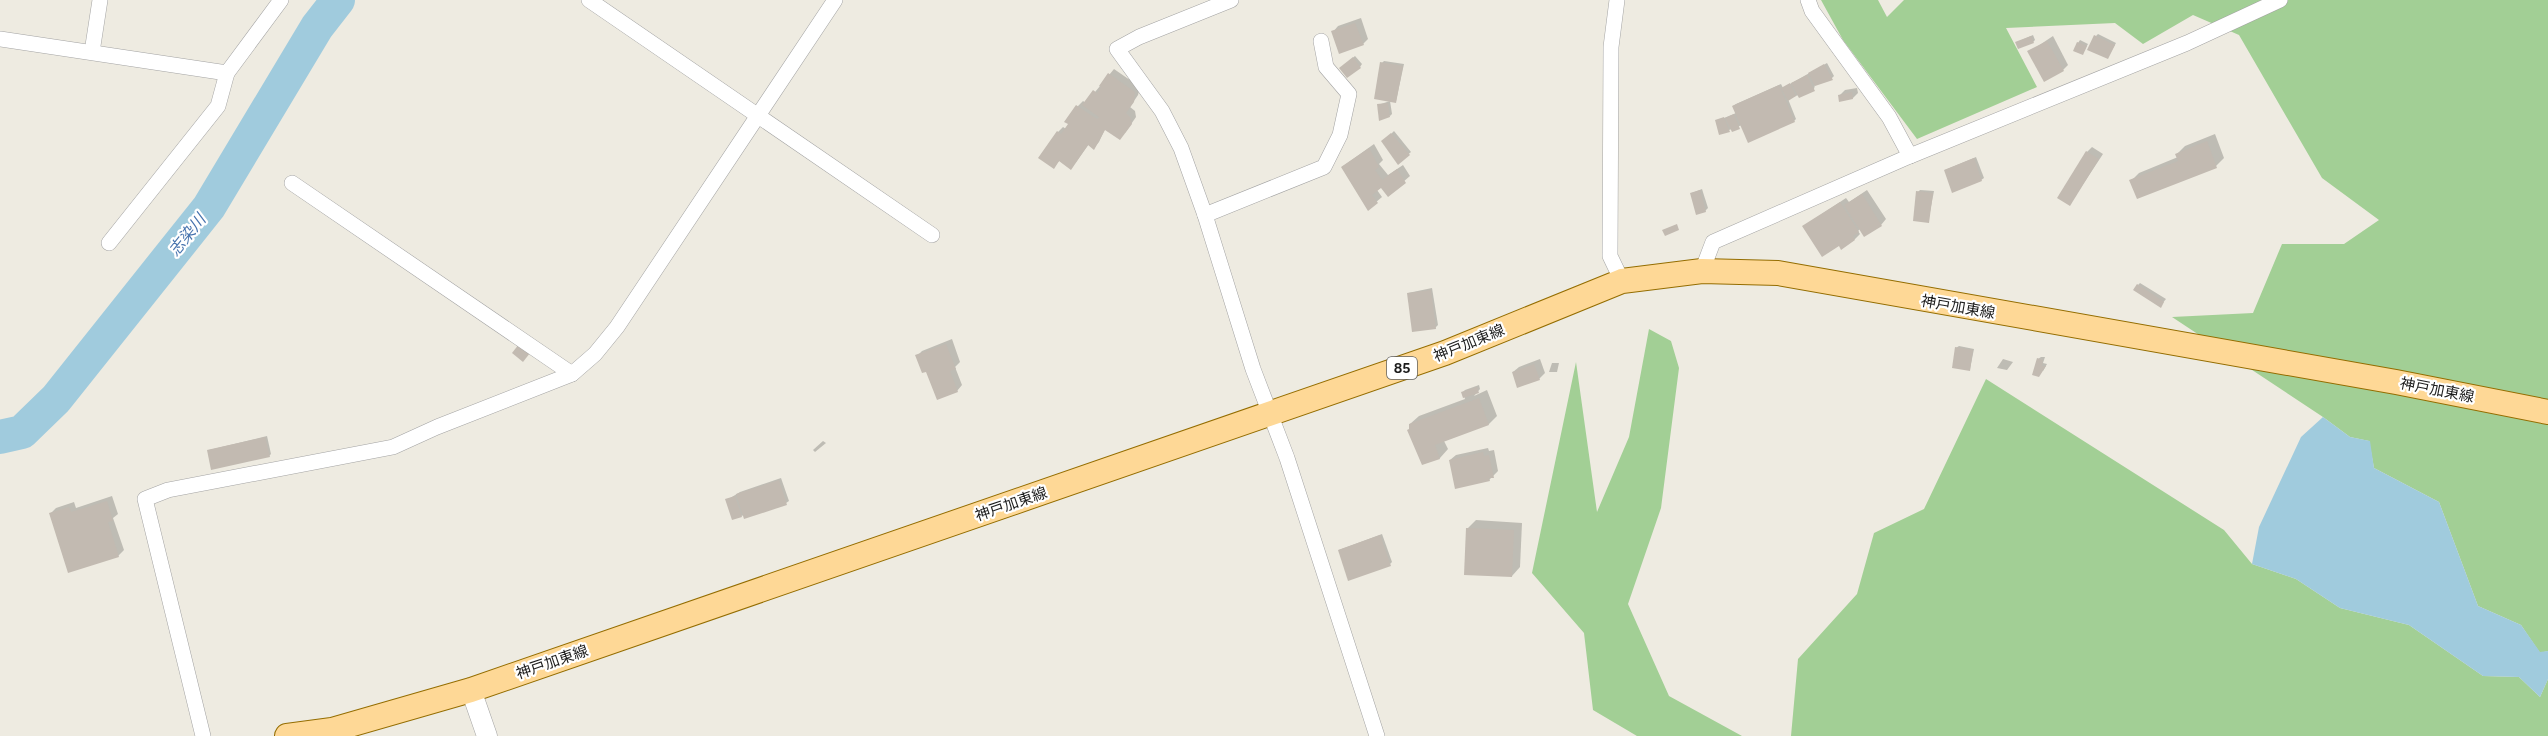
<svg xmlns="http://www.w3.org/2000/svg" width="2548" height="736" font-family="Figtree,'Noto Sans JP',sans-serif">
<rect width="100%" height="100%" fill="#eeebe1"/>
<g fill="#a2cf95">
<polygon points="1821,0 1878,0 1887,17 1904,0 2548,0 2548,651 2540,653 2521,625 2478,606 2439,502 2374,468 2369,441 2350,437 2323,417 2172,317 2253,313 2282,244 2344,244 2379,220 2322,178 2239,35 2193,15 2143,44 2115,23 2006,28 2037,87 1917,139 1843,40"/>
<polygon points="1649,329 1671,341 1679,368 1661,508 1628,604 1669,696 1742,736 1637,736 1593,710 1584,633 1532,573 1576,362 1597,512 1629,437"/>
<polygon points="1986,379 2224,530 2252,564 2296,579 2340,608 2409,625 2483,676 2519,677 2540,697 2548,679 2548,736 1791,736 1798,659 1857,594 1874,533 1924,509"/>
</g>
<polygon fill="#a0cbdd" points="2323,417 2350,437 2370,441 2374,468 2439,502 2478,606 2521,625 2540,652 2548,651 2548,679 2540,697 2519,677 2483,676 2409,625 2340,608 2296,579 2252,564 2259,527 2301,437"/>
<g fill="#0003">
<polygon points="1361,18 1368,39 1363,44 1333,32 1338,26"/>
<polygon points="2098,34 2116,43 2108,57 2096,36"/>
<polygon points="2033,35 2035,40 2033,42 2017,42"/>
<polygon points="2053,36 2068,65 2063,70 2029,52"/>
<polygon points="2080,40 2088,44 2083,53 2078,43"/>
<polygon points="1355,56 1362,64 1360,67 1343,66"/>
<polygon points="1384,61 1404,64 1396,101 1382,63"/>
<polygon points="1827,63 1834,76 1832,78 1815,85 1814,89 1788,99 1796,119 1794,121 1742,125 1729,130 1717,121 1736,113 1733,106 1736,104 1781,84 1783,88"/>
<polygon points="1114,69 1140,87 1138,95 1130,107 1135,111 1136,117 1125,133 1105,129 1099,142 1094,148 1089,144 1076,162 1060,160 1054,167 1058,132 1063,127 1066,129 1070,123 1067,121 1078,106 1083,101 1086,103"/>
<polygon points="1857,88 1858,93 1853,98 1840,95 1845,90"/>
<polygon points="1390,101 1392,114 1390,116 1378,105"/>
<polygon points="1394,131 1411,152 1398,163 1383,142"/>
<polygon points="2215,134 2224,158 2216,166 2131,181 2139,173 2178,157 2177,154 2185,146"/>
<polygon points="1374,144 1383,160 1379,164 1388,175 1403,165 1410,176 1388,195 1382,186 1377,190 1382,197 1368,209 1342,167"/>
<polygon points="2092,147 2103,154 2070,204 2087,152"/>
<polygon points="1976,157 1984,178 1981,180 1945,170"/>
<polygon points="1702,189 1708,208 1705,211 1692,193"/>
<polygon points="1867,190 1886,219 1881,225 1861,228 1858,231 1860,234 1855,239 1839,244 1804,226 1846,198 1849,202"/>
<polygon points="1920,190 1934,191 1928,222 1918,192"/>
<polygon points="2140,283 2166,299 2162,304 2138,285"/>
<polygon points="1432,288 1438,325 1435,328 1408,293"/>
<polygon points="952,339 960,362 955,367 962,385 957,391 917,356 922,351"/>
<polygon points="1959,346 1974,349 1970,369 1956,348"/>
<polygon points="2041,357 2045,357 2043,363 2047,364 2043,371 2038,359"/>
<polygon points="1540,359 1545,373 1539,379 1513,372 1519,367"/>
<polygon points="2003,359 2013,362 2007,370 1997,368"/>
<polygon points="1552,363 1559,363 1557,372 1549,372"/>
<polygon points="1479,385 1480,389 1474,396 1487,390 1497,416 1489,424 1444,441 1448,449 1440,458 1423,464 1410,424 1419,416 1465,399 1463,392 1465,390"/>
<polygon points="267,436 271,454 269,456 209,450"/>
<polygon points="823,441 826,443 815,452 813,450"/>
<polygon points="1488,448 1489,451 1494,450 1498,471 1489,480 1450,460 1456,455"/>
<polygon points="781,478 789,501 786,503 741,516 727,500 740,492"/>
<polygon points="112,496 118,514 113,518 124,550 118,556 51,513 56,508 74,502 76,508"/>
<polygon points="1476,520 1522,523 1520,567 1512,576 1467,529"/>
<polygon points="1382,534 1392,562 1390,564 1339,550"/>
</g>
<g fill="none" stroke-linecap="round" stroke-linejoin="round">
<polyline stroke="#a0cbdd" stroke-width="34" points="0,437 22,432 56,399 209,207 317,27 338,0"/>
</g>
<g fill="#c2bab1">
<polygon points="1355,23 1364,45 1339,54 1331,31"/>
<polygon points="2094,35 2115,45 2108,59 2087,50"/>
<polygon points="2031,36 2034,43 2018,49 2015,42"/>
<polygon points="2047,41 2064,71 2044,82 2027,51"/>
<polygon points="2077,42 2087,46 2083,55 2073,51"/>
<polygon points="1353,57 1361,68 1347,78 1339,68"/>
<polygon points="1380,62 1403,66 1396,103 1374,99"/>
<polygon points="1824,64 1833,80 1815,86 1808,73"/>
<polygon points="1108,73 1135,92 1134,102 1126,113 1130,117 1132,124 1120,140 1105,130 1094,150 1088,145 1071,170 1059,161 1054,169 1038,158 1057,131 1061,134 1068,124 1064,122 1076,105 1097,119 1099,117 1082,105 1093,90 1097,93 1101,87 1099,86"/>
<polygon points="1807,75 1815,91 1799,98 1791,83"/>
<polygon points="1790,83 1796,96 1788,101 1781,88"/>
<polygon points="1779,85 1795,122 1748,143 1732,106"/>
<polygon points="1852,92 1853,99 1839,102 1838,95"/>
<polygon points="1388,103 1390,117 1379,121 1377,104"/>
<polygon points="1734,114 1740,129 1732,132 1725,118"/>
<polygon points="1724,117 1730,132 1719,135 1715,120"/>
<polygon points="1391,133 1410,155 1398,165 1381,141"/>
<polygon points="2207,141 2217,168 2137,199 2129,180 2178,161 2175,154"/>
<polygon points="1369,148 1379,167 1375,170 1382,180 1397,169 1406,183 1388,197 1381,188 1372,195 1378,203 1368,211 1341,167"/>
<polygon points="2086,151 2099,159 2070,206 2057,198"/>
<polygon points="1974,158 1982,181 1952,193 1944,170"/>
<polygon points="1700,190 1706,212 1696,215 1690,193"/>
<polygon points="1916,191 1933,193 1929,223 1913,221"/>
<polygon points="1862,194 1882,226 1864,237 1844,205"/>
<polygon points="1840,202 1859,232 1853,236 1855,240 1841,250 1839,246 1822,257 1802,226"/>
<polygon points="1677,224 1679,230 1665,236 1662,230"/>
<polygon points="2137,284 2164,302 2161,308 2133,290"/>
<polygon points="1431,290 1436,329 1412,332 1407,293"/>
<polygon points="519,344 530,353 523,362 512,353"/>
<polygon points="946,344 956,369 950,371 958,392 937,400 926,372 922,373 915,355"/>
<polygon points="1955,347 1973,350 1970,371 1952,368"/>
<polygon points="2037,358 2043,360 2042,366 2046,366 2039,377 2032,375"/>
<polygon points="1534,364 1540,380 1517,388 1512,372"/>
<polygon points="1477,387 1479,393 1463,398 1461,392"/>
<polygon points="1479,398 1489,425 1435,445 1440,459 1422,465 1407,430 1409,429 1409,424"/>
<polygon points="265,437 270,457 211,470 207,450"/>
<polygon points="1483,452 1484,456 1489,455 1494,478 1489,478 1490,481 1455,489 1449,460"/>
<polygon points="779,480 787,505 744,519 736,494"/>
<polygon points="735,496 742,517 732,520 725,499"/>
<polygon points="107,501 113,521 108,522 119,557 68,573 49,513 69,507 71,512"/>
<polygon points="1466,528 1514,530 1512,577 1464,575"/>
<polygon points="1380,535 1391,566 1348,581 1338,550"/>
</g>
<g fill="none" stroke-linecap="round" stroke-linejoin="round">
<defs>
<g id="minor">
<polyline points="589,0 932,235"/>
<polyline points="1231,0 1139,37 1117,49 1162,111 1181,148 1205,215 1253,369 1287,458 1377,736"/>
<polyline points="1617,0 1611,47 1610,256 1622,281"/>
<polyline points="1808,0 1812,11 1889,117 1910,156"/>
<polyline points="0,39 227,73 281,0"/>
<polyline points="92,52 100,0"/>
<polyline points="292,183 572,374"/>
<polyline points="1205,215 1324,167 1340,135 1349,94 1326,67 1321,41"/>
<polyline points="109,243 218,106 227,73"/>
<polyline points="1702,271 1713,242 1910,156 2187,43 2280,0"/>
<polyline points="203,736 145,499 168,490 393,447 437,427 572,374 595,354 617,327 835,0"/>
</g>
<polyline id="tertiary" points="471,690 487,736"/>
<polyline id="primary" points="287,736 332,730 471,690 1445,353 1622,281 1702,271 1778,273 2396,382 2548,412"/>
</defs>
<use href="#minor" stroke="#a3a3a3" stroke-width="16"/>
<use href="#tertiary" stroke="#a3a3a3" stroke-width="21"/>
<use href="#primary" stroke="#946d00" stroke-width="26"/>
<use href="#minor" stroke="#fff" stroke-width="15"/>
<use href="#tertiary" stroke="#fff" stroke-width="20"/>
<use href="#primary" stroke="#fed896" stroke-width="24"/>
</g>
<g text-anchor="middle" dominant-baseline="central" stroke-width="4.5" stroke-linejoin="round" paint-order="stroke">
<rect fill="#fff" stroke="#606060" stroke-width="1.5" x="1387" y="357" width="30" height="22" rx="4.5"/>
<g font-size="14" font-weight="bold" fill="#1c1c1c">
<text x="1402" y="368">85</text>
</g>
<g font-size="15" fill="#1c1c1c" stroke="#fff">
<text transform="translate(1958 307) rotate(10)">神戸加東線</text>
<text transform="translate(1469 343) rotate(-22)">神戸加東線</text>
<text transform="translate(2437 390) rotate(11)">神戸加東線</text>
<text transform="translate(1011 504) rotate(-19)">神戸加東線</text>
<text transform="translate(552 662) rotate(-19)">神戸加東線</text>
</g>
<g font-size="16" font-style="italic" fill="#4773ae" stroke="#fff">
<text transform="translate(187 235) rotate(-51)">志染川</text>
</g>
</g>
</svg>
